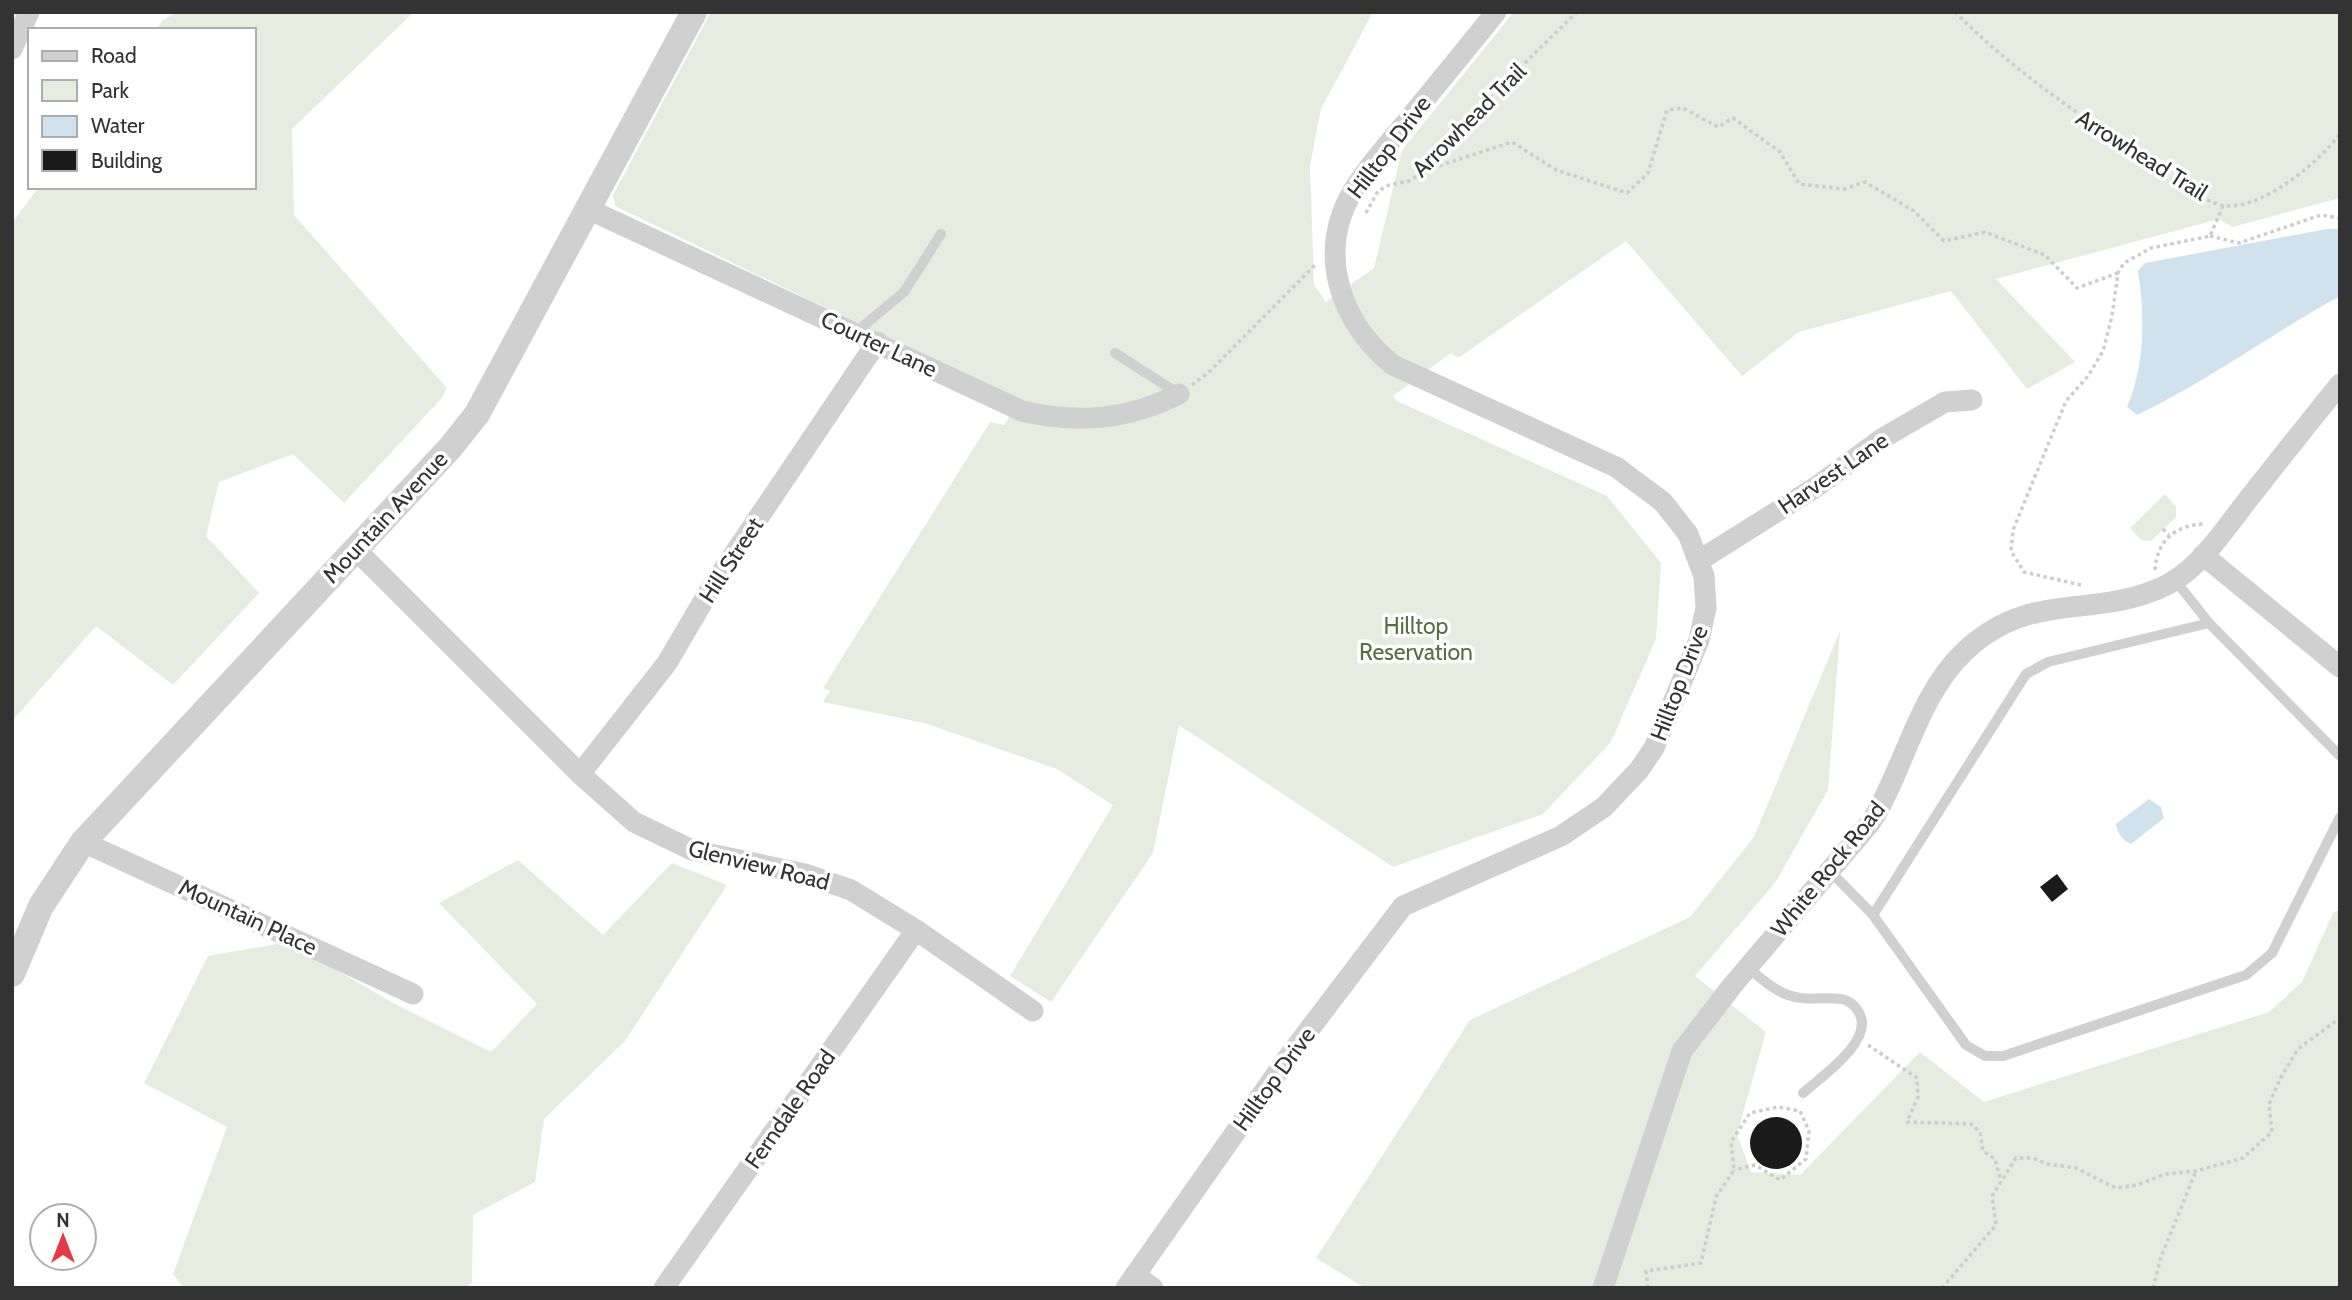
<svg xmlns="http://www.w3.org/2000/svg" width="2352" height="1300" font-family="Cabin,sans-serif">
<rect width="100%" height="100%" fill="#fff"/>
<g fill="#e6ecdf">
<polygon points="177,12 414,12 292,129 294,215 447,388 441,399 344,503 293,454 219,482 206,536 259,593 173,685 96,626 12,721 12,223 39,187 254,187 254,30 156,30 163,20"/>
<polygon points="711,12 1373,12 1321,109 1310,166 1314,285 1326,302 1374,268 1402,150 1514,12 2340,12 2340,198 2232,227 2219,219 1996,279 2075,362 2027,389 1951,291 1799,332 1742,376 1626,241 1458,358 1451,353 1393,396 1397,401 1607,496 1661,563 1656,639 1611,742 1543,814 1393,867 1179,725 1153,853 1051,1002 1010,976 1113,805 1057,769 924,723 823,702 830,691 823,688 990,422 1004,425 1017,404 882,335 615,206 613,195"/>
<polygon points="2165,494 2176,507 2176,517 2151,541 2141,540 2130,528"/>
<polygon points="1840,631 1828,790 1775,883 1695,976 1766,1032 1737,1134 1751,1172 1800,1175 1920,1052 1984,1102 2269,1012 2302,982 2333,913 2340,909 2340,1288 1365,1288 1316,1258 1470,1020 1690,917 1754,837"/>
<polygon points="518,860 603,935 672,863 727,885 625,1041 544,1119 535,1182 473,1215 472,1282 467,1288 184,1288 173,1274 227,1127 144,1083 208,956 288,942 395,1004 491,1052 537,1004 439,903"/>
</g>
<g fill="#cfe2ee">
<path d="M2327,229H2340V296C2271,334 2208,381 2137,415L2127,407C2145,365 2145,316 2138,271L2145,263Z"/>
<path d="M2149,799L2161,807L2164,818L2131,844C2122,840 2118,834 2116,824Z"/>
</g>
<g fill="#1a1a1a">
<polygon points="2057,874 2068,889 2052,902 2040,887"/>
<circle cx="1776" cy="1143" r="26"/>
</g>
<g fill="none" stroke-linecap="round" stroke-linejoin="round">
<g stroke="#cdcdcd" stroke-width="3.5" stroke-dasharray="3.5 3.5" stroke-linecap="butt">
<path d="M1955,12C2013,71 2080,115 2148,161C2166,174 2205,204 2226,206C2264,208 2318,163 2340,134"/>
<polyline points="1426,170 1512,142 1556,170 1627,193 1648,173 1667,110 1683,108 1718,127 1733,118 1780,152 1799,184 1844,189 1865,182 1914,211 1944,241 1985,232 2045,255 2077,288 2118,273"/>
<polyline points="1366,213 1378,191 1389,185 1409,181 1426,170 1491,96 1577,12"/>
<polyline points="2210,236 2239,243 2321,215 2340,218"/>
<polyline points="1192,385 1208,373 1317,263"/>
<polyline points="2163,529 2169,535"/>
<path d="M2155,570C2157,540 2176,525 2204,524"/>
<polyline points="2081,585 2024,572 2011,551 2013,530 2066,401 2088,376 2103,351 2112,316 2118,273 2124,263 2151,248 2210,236 2223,206"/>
<polyline points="1868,1045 1917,1078 1918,1097 1907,1122 1971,1124 1980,1132 1983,1151 1995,1159 2001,1182"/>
<polyline points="1648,1288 1646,1271 1701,1263 1716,1197 1734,1170 1731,1142 1750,1113 1778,1107 1800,1111 1809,1131 1806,1159 1780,1180 1755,1165 1734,1170"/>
<polyline points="1942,1288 1996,1225 1992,1196 2016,1158 2033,1158 2047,1164 2076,1168 2116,1188 2137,1185 2166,1174 2196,1171 2243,1158 2272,1132 2269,1104 2281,1077 2298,1049 2340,1018"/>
<polyline points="2153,1288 2161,1257 2196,1171"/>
<polyline points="2338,1288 2340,1284"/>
</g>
<g stroke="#d0d0d0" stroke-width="10">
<polyline points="856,332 904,292 941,234"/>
<polyline points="1115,353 1179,394"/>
<polyline points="2175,580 2209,623 2340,756"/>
<polyline points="1830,871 1873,915 1966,1045 1985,1056 2003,1056 2246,975 2272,953 2340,817"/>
<polyline points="1873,915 2026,674 2048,662 2209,623"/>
<path d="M1748,968C1760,977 1773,990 1788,995C1806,1002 1823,996 1841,999C1848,1000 1855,1005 1858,1011C1877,1039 1822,1076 1803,1093"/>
</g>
<g stroke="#d0d0d0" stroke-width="21">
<polyline points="12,49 29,12"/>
<path d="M588,209L1022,411C1078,424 1128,420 1179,394"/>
<polyline points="355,549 580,774 634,822 692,850 805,874 851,890 916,930 1033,1011"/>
<polyline points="2203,555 2340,667"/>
<polyline points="1700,560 1816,487 1883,438 1945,402 1972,400"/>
<polyline points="580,774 667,663 711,588 877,342"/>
<polyline points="83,842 413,994"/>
<polyline points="1135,1275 1153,1288"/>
<polyline points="664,1288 916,930"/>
<path d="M1126,1288L1289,1056L1403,906L1561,836L1604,807L1639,770L1654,748L1699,640L1706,608L1704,576L1688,534L1663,502L1616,467L1393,365C1340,323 1316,252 1353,191C1369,164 1392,140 1412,115C1440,81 1468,47 1496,12"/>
<path d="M1603,1288L1682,1051L1732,986L1871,822C1905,768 1917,696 1965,651C2029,591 2089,618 2158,589C2200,572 2226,526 2254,492C2282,456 2311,420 2340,384"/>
</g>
<polyline stroke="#d0d0d0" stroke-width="26" points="12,974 41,906 83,842 450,448 477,414 694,12"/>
</g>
<g text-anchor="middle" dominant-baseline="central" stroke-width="7" stroke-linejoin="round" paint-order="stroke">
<g font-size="23" fill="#333" stroke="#fff">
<text transform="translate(1469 120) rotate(-45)">Arrowhead Trail</text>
<text transform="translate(1389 147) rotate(-53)">Hilltop Drive</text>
<text transform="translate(2142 155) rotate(32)">Arrowhead Trail</text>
<text transform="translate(879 344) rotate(25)">Courter Lane</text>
<text transform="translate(1833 473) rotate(-34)">Harvest Lane</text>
<text transform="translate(385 517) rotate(-47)">Mountain Avenue</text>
<text transform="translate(731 560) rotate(-57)">Hill Street</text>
<text transform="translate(1679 683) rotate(-69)">Hilltop Drive</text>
<text transform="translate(759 865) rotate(14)">Glenview Road</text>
<text transform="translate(1828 869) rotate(-51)">White Rock Road</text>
<text transform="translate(248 917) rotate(25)">Mountain Place</text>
<text transform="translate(1274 1079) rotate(-54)">Hilltop Drive</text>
<text transform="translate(790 1109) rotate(-55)">Ferndale Road</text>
</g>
<g font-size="23" fill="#56703f" stroke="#fff">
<text x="1416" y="626">Hilltop<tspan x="1416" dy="26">Reservation</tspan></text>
</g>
</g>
<rect width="2352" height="1300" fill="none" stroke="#333333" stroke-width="28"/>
<rect x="28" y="28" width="228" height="161" fill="#ffffff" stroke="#adadad" stroke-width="2"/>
<rect x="42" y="51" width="35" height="10" fill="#d0d0d0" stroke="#adadad" stroke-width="2"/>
<text x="91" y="63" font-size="21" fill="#333333">Road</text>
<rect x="42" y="80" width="35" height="21" fill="#e6ecdf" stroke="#adadad" stroke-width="2"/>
<text x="91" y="98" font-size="21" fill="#333333">Park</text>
<rect x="42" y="116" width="35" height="21" fill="#cfe2ee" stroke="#adadad" stroke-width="2"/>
<text x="91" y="133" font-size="21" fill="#333333">Water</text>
<rect x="42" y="150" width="35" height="21" fill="#1a1a1a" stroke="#adadad" stroke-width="2"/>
<text x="91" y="168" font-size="21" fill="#333333">Building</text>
<g transform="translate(63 1237)"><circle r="33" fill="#ffffff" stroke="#adadad" stroke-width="2"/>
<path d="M0-5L12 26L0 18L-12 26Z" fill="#e63946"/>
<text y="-10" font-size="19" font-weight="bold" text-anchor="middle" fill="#333333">N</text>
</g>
</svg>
